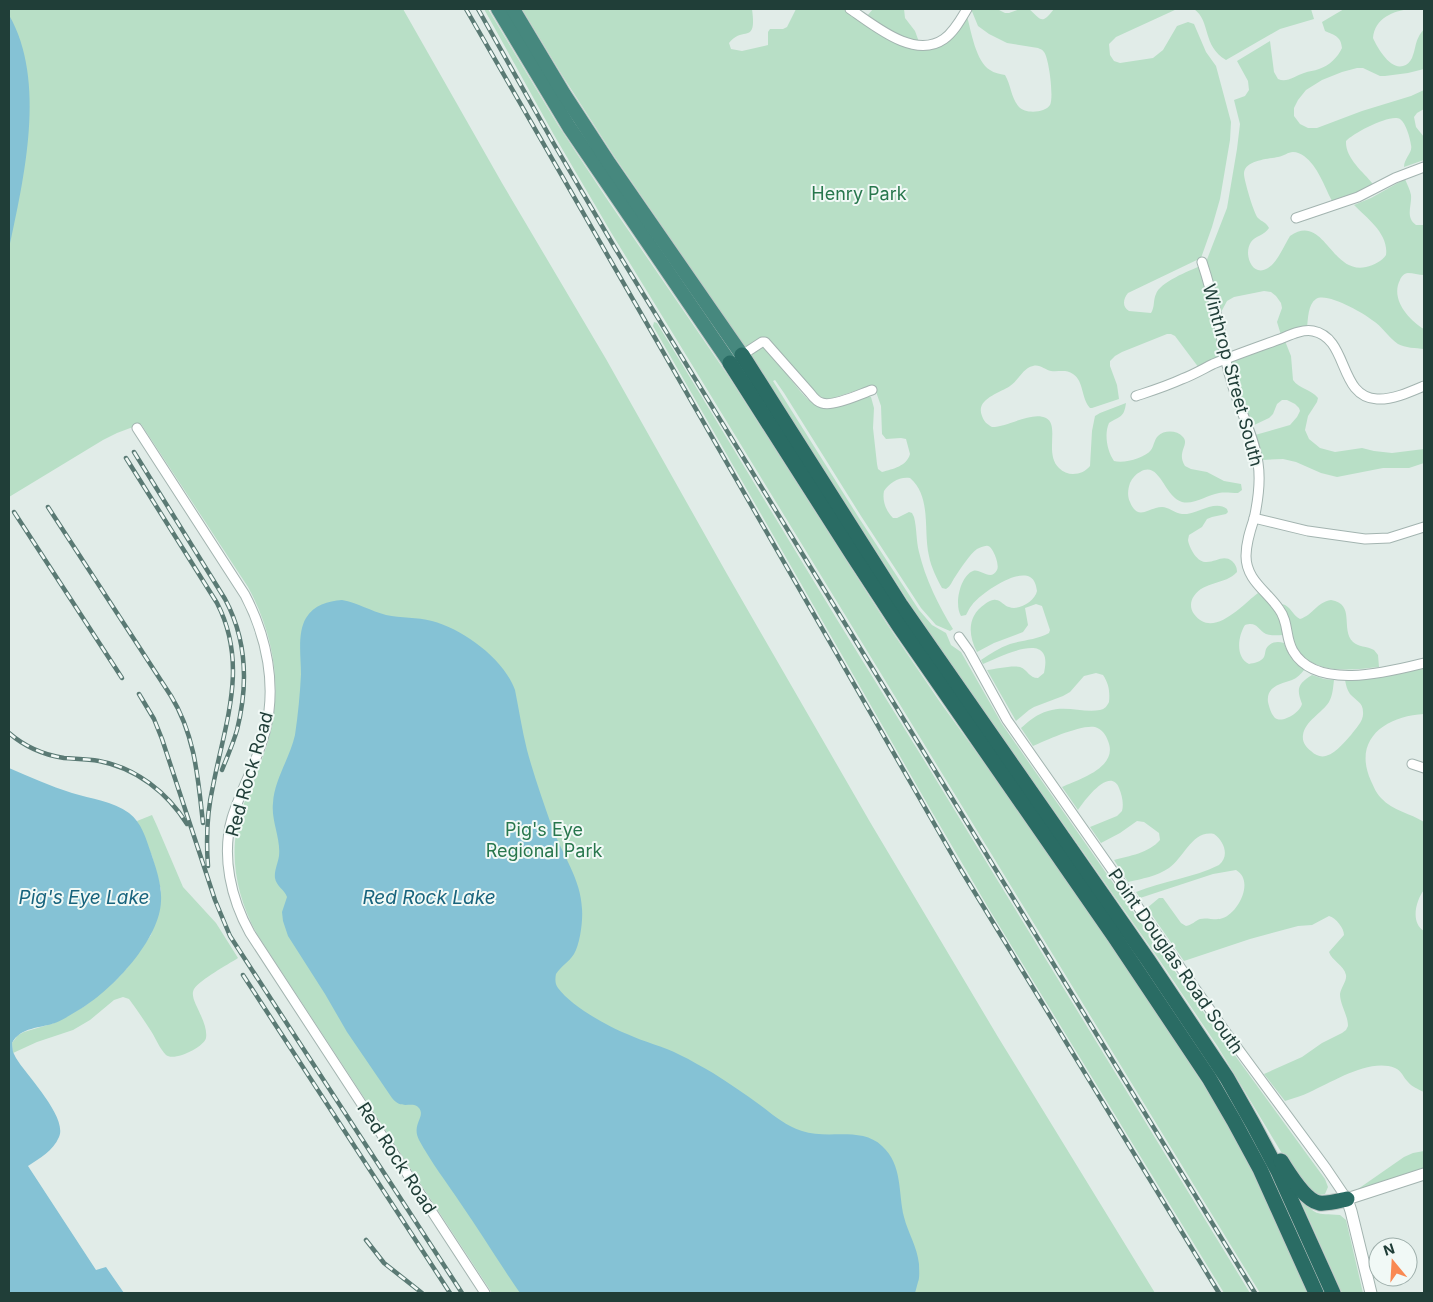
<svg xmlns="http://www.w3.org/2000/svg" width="1433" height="1302" font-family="Inter,sans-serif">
<rect width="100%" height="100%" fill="#e1ece8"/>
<g fill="#b8dfc6" fill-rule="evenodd">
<path d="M9,9H403L502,183L606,359L727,574L870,822L998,1037L1155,1293H492L257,934C236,896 227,851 242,809C251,783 265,758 271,730C282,681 272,631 248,587L141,424L117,433L103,440L9,497Z"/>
<polygon points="484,9 488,9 558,125 609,202 729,377 887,624 940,702 982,760 1114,949 1186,1058 1217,1106 1253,1173 1308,1293 1260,1293 612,234 554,135"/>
<path d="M522,9H752C757,46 743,25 729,43L731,49L742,51L768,45V32L770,29H783L787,27L796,9H845L874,28L929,48L967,16C971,31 976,62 990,70C994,73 1000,74 1005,75C1011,85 1011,98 1019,107C1025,114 1045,113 1050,105C1054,98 1049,58 1044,52C1042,49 1040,49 1038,48L1007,43L989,34L978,26L971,9H997L1005,13H1009L1020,9H1029C1041,19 1041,26 1054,9H1177L1116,37L1109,44L1110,55L1114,61L1120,63L1153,58L1163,50L1177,26L1188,22L1194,24L1206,52L1216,66L1231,122L1230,140L1220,199L1212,227L1201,258L1128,293C1123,299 1122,307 1129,311L1151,313C1155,307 1153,300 1156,294C1160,282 1189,271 1200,266L1217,333L1221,358L1199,368L1175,336L1171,334H1167L1122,352L1115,356L1110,361V366L1117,385L1119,399L1092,408H1090C1081,398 1084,381 1073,374C1066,369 1059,372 1051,371C1045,370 1040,364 1033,366C1023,368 1019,380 1010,386C1000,393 975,399 982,416C984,422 987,424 992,427C1008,427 1032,411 1046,418C1060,425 1044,454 1059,468C1063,472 1068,474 1073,474C1080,474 1086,471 1090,466L1092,431L1095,416L1100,413L1126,403C1124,418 1120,416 1109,423C1104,434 1107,451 1114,461C1124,464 1145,458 1151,450C1154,446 1154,440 1158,436C1164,430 1177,430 1183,437C1190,445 1176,452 1185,466L1191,469L1207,472L1224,481L1241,484L1242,490L1238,493C1231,493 1225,492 1219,493C1207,495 1194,505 1182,502C1164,497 1160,460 1140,472C1136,474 1132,478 1130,483C1128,489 1127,496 1130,502C1138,522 1149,507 1162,507C1170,507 1175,515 1187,514C1200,512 1216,500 1227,509L1228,512L1226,514L1212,517L1207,519L1202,527L1189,535L1188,540C1189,547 1196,561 1205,562C1215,563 1223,554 1232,561C1236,565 1237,568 1237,572C1225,585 1204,581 1194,596C1190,601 1190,609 1194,614C1213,640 1243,604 1258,593C1274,607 1281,614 1283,635C1278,635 1271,636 1266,634C1257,629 1257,621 1245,625C1238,636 1235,657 1249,664C1254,663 1261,662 1264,657C1265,655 1265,652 1266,649C1270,642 1277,641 1284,643C1288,655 1294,663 1304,670C1301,674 1297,678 1292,680C1281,684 1266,686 1268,702C1269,707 1272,717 1277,719C1285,722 1300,712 1302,704C1296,688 1298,684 1312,675L1324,679L1334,680C1333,687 1333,695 1329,702C1322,713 1305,721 1303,735C1302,742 1306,747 1311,751C1326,766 1341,746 1351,735C1356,728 1364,721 1363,712C1363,702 1356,701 1350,694C1347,690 1346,685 1345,680L1391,675L1424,668V714C1386,716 1352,739 1371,781C1374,787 1376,793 1381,798C1393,811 1410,813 1424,822V890C1416,900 1410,923 1424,931V1092C1418,1089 1412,1087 1408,1082C1403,1077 1402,1071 1395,1068C1369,1058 1333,1082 1310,1092C1302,1096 1293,1098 1285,1101L1264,1074L1302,1057L1322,1043L1342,1033L1346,1030L1348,1026C1348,1015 1340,1005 1340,994C1341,987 1347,981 1346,975C1344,965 1332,961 1329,952L1344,935C1344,928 1336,918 1329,916L1312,925L1298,926L1250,939L1184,961L1147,908L1159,898H1163L1181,923L1186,926C1192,925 1195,921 1200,919C1207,917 1216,921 1223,918C1238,913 1255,881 1236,870L1213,874L1140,898L1136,892C1163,881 1193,878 1219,865C1230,856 1224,841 1214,834C1192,830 1184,858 1169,868C1157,876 1142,879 1128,882L1114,860C1129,856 1149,853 1160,840L1159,833L1144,822L1137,821L1120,833L1101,843L1090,827L1117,816L1122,811C1124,804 1122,795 1119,788C1110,766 1084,801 1078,810L1062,787C1080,779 1119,767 1108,741C1106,735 1102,729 1095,727C1082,724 1046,740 1033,746L1021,728C1029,721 1037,714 1048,711C1066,705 1083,713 1100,710C1105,709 1107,706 1109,702C1110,692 1109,684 1103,675L1096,673L1084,676L1070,692L1063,696L1034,707L1029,710L1016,721L987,670C995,669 1013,665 1020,667C1028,670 1029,678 1038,678L1044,673C1045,667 1047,659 1043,653C1034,639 995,659 983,664L981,660C990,654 999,648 1010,644C1022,640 1037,640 1049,633L1050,630L1042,606L1036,604L1025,608L1028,625L1023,632L994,643L977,652C968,635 967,616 985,604C988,602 992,599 996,600C1001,600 1004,606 1009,607C1019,611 1035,601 1037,591C1036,585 1035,580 1030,577C1016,569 980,594 972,605C969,608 968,612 966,615L961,616C954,605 960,576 973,571C980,568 991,582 997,570C1000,565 993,547 988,546C985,545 980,548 977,549C970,554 960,569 955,577C952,581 951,586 946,589L942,588C937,579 931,567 929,556C923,531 932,497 910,478C900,476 889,483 884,491C882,501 886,511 893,518H897L909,512L912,513L914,517C917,529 916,541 919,552C925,578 939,607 953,629L950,631L936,625L921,608L861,516L784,393L775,380L773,381L859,518L919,610L932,625L946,633L951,645L961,652L1002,724L1202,1010L1325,1179L1328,1187L1325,1194L1319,1195L1315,1194L1292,1170L1218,1047L1160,961L952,666L912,607L752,357L614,156L562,75ZM797,373C806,382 817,400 830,399L870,386H874L881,406L882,434L886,439L901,438L906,439L910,454C907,466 893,469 882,472L878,469L877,464L873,428L874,408L871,397L868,396C855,400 828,414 815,405C805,398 796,386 788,376Z"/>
<path d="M873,9H904L905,18L915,31L919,42C899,38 884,27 867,16Z"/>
<path d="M1194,9H1311L1314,19L1280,29L1226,60C1202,46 1211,21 1194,9Z"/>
<path d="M1344,9H1410C1393,11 1375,18 1373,38C1377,47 1390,70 1403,66C1407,65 1410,62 1412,58C1417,46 1414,41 1424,29V69L1408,73L1385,76H1380L1363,68H1357L1342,72L1322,80L1306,90L1298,100L1294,108V116L1300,124L1308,128H1317L1362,111L1411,96L1424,90V109L1417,113L1414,117L1416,127L1424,137V160L1404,167C1404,158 1413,153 1411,145C1410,138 1406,123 1400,119C1391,113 1353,133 1346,141C1345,158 1363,172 1373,184L1358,192L1332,201C1324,186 1318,166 1304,156C1301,154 1297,152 1293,152C1288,152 1284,156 1278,157C1268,159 1244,160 1244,174C1244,180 1254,214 1258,218C1262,222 1266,222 1269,228C1265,235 1255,236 1251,242C1243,254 1252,278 1268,268C1277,263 1285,244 1290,236C1324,212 1331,275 1366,267C1374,265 1382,261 1386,255C1389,234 1367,218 1354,205L1371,198L1405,179C1407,184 1410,190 1411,195C1412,206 1405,217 1416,225H1424V275C1419,275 1413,273 1408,273C1404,273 1401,277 1400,280C1390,299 1409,320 1424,329V349C1416,348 1405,348 1398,344C1388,337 1382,326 1372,320C1363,313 1327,292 1316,299C1308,304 1308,319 1307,328L1281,335L1277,322L1282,308L1281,303L1276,296L1271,292L1264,291L1234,297L1227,301L1220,314L1206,262L1227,208L1237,149L1240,124L1234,100L1245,96L1249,90L1248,81L1237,61L1270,41L1274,72L1278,79C1287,83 1295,76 1304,73C1309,71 1314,71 1319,69C1329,66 1338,57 1342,48C1341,36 1334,35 1325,31L1322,22Z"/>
<polygon points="654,322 657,323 841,626 927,765 1250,1293 1224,1293 989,909 932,812 653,326"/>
<path d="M1285,341L1291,356L1293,380C1299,389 1311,389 1318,398L1317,402L1308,416L1305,430L1309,439L1320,448L1335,452L1362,448L1374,451L1392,453L1424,449V463L1409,468H1383L1337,477L1321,473L1296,462L1283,459L1262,460L1255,435L1290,425L1297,417L1300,411L1299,408L1295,404L1287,400H1282L1277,404L1273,414L1269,418L1252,426L1236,384L1231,362L1235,360Z"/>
<path d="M1331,600C1356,604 1340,629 1353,642C1358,647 1367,646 1374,650L1378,655L1379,667C1352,670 1309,676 1295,644C1288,630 1292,619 1282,604C1291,606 1292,615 1300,619C1313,615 1317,602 1331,600Z"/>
<path d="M152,815L157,826L183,887L216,923L238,958C227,965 201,979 194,989C192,993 193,996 194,1000C198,1011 208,1026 206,1038C204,1047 174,1062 166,1055C160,1049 156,1039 151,1031C144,1020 137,1010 129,999L123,997L114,1000L90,1020L73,1030L37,1042L13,1053L12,1043L18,1035L24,1032L54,1023L85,1006L116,980L127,968L151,935L161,890L152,856L137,821Z"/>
<polygon points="1424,1151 1424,1169 1363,1189 1358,1189 1404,1157 1413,1153"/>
<path d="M1300,1196C1316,1217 1315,1213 1340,1215L1346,1220L1363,1293H1342L1299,1197Z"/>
</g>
<g fill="#85c2d5">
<path d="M9,15C47,81 24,178 9,249Z"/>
<path d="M342,600C358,603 371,611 386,615C401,618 417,617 432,621C463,629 504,659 515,690C519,710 522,730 527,750C534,776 543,801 552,827C562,854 581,879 582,909C583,921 580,944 574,954C569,962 561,966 556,974C555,979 555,984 558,988C571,1006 607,1026 627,1034C644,1042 663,1046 680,1055C691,1060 702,1067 713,1073C729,1083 745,1094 760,1105C773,1115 786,1126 802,1131C827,1140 861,1126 882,1146C903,1165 898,1193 904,1217C908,1233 917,1246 919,1264C919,1270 920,1277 918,1282C917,1286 916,1289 915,1293H520C500,1264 481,1233 461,1204C447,1183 431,1162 419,1140C411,1124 426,1117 419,1108C412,1100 402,1111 392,1098L347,1032L325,994L288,936L283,921L282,912L287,897C285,890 276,886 275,878C274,871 278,863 279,856C281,838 271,821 273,803C274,780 290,758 295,735C298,715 300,694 301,674C301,657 297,633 306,618C314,605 328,601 342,600Z"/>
<path d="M9,768C30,777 50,786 72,793C91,799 113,801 129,813C142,823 146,839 151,853C156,868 162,885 161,901C160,939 113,989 82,1008C73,1013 65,1019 55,1023C41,1028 20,1027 12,1043L13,1052L16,1058C26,1075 68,1117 59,1137C53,1151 40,1158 28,1166L96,1270L106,1267L124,1293H9Z"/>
</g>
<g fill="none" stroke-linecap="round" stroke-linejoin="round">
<defs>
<g id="minor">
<path d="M850,9C874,25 914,60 944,39C954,32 961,19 967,9"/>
<polyline points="1296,218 1358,197 1395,178 1424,167"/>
<path d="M1202,262C1209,283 1214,303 1219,325C1223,343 1225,362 1231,380C1238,408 1254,434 1258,463C1261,482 1258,501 1254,519C1250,531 1246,543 1246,556C1246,580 1267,591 1279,609C1289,622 1285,638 1293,651C1316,691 1388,672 1424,663"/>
<path d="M742,355L762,342H765L810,393C813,397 817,402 822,403C833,407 860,394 872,390"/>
<path d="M1136,396C1151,391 1167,386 1182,379C1193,375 1203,369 1213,364C1235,355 1258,347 1280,339C1290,335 1302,329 1313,331C1349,338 1338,397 1377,399C1392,400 1410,392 1424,386"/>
<path d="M137,428L245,595C267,637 277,686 265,732C257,762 241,789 232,818C221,856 231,899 250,933L485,1293"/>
<polyline points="1254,518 1308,531 1365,539 1389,538 1424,527"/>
<polyline points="959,637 969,651 1007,720 1225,1031 1326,1168 1347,1199"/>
<polyline points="1412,764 1424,768"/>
</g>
<polyline id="tertiary" points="1371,1293 1351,1211 1347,1199 1424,1174"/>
<g id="trunk">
<polyline points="498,9 569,127 730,363"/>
<polyline points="513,9 564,94 609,163 742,355"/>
</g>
<g id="motorway">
<polyline points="742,355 900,604 1148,960 1227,1078 1253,1124 1278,1171 1333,1293"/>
<polyline points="730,363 852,554 899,626 1114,936 1209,1078 1234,1121 1260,1169 1316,1293"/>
<path d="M1281,1161C1289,1173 1304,1200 1319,1203C1328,1204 1338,1201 1347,1199"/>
</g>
</defs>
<use href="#minor" stroke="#a3b4b0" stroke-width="11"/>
<use href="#tertiary" stroke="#a3b4b0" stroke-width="13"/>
<use href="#trunk" stroke="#c1c9c7" stroke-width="16"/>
<use href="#motorway" stroke="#c1c9c7" stroke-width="17"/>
<use href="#minor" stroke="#fff" stroke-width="9"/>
<use href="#tertiary" stroke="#fff" stroke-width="11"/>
<use href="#trunk" stroke="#46887e" stroke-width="14"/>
<use href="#motorway" stroke="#2a6c64" stroke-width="15"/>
<defs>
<g id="rail">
<polyline points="466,9 958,865 1219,1293"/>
<polyline points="478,9 554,144 615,248 1255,1293"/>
<path d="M134,452L225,599C247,640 248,686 237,730C233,744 227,757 222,770"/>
<path d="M126,458L217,603C249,665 225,723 213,786C207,812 206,839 208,866"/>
<path d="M48,507L171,696C195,735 198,778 203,823"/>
<polyline points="14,512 122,678"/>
<polyline points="139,694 154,719 162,739 215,900 230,936 462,1293"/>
<path d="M9,733C24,746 44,755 64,758C76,759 87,759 99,761C136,768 167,792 187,824"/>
<polyline points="243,975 450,1293"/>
<polyline points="366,1240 384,1263 422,1293"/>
</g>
</defs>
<use href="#rail" stroke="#5a7a74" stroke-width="4.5"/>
<use href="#rail" stroke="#f1f9f6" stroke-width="2.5" stroke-dasharray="8" stroke-linecap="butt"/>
</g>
<g text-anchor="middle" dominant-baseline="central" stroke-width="4" stroke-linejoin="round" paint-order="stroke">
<g font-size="18" fill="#28774d" stroke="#f1f9f6">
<text x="859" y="193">Henry Park</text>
<text x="544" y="829">Pig's Eye<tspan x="544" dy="21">Regional Park</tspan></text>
</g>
<g font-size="18" fill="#203e38" stroke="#f1f9f6">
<text transform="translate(1233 375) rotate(75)">Winthrop Street South</text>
<text transform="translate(249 774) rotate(-74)">Red Rock Road</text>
<text transform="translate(1176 961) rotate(55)">Point Douglas Road South</text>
<text transform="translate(397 1158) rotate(57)">Red Rock Road</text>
</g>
<g font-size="19" font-style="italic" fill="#17637d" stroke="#f1f9f6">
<text x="84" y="897">Pig's Eye Lake</text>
<text x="429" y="897">Red Rock Lake</text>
</g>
</g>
<rect width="1433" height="1302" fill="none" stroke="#203e38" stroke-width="20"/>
<g transform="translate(1393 1262) rotate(342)"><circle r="24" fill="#f1f9f6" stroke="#9daeaa"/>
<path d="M0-4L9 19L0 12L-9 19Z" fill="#f98952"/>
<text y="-8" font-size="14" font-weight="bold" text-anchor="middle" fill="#203e38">N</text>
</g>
</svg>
